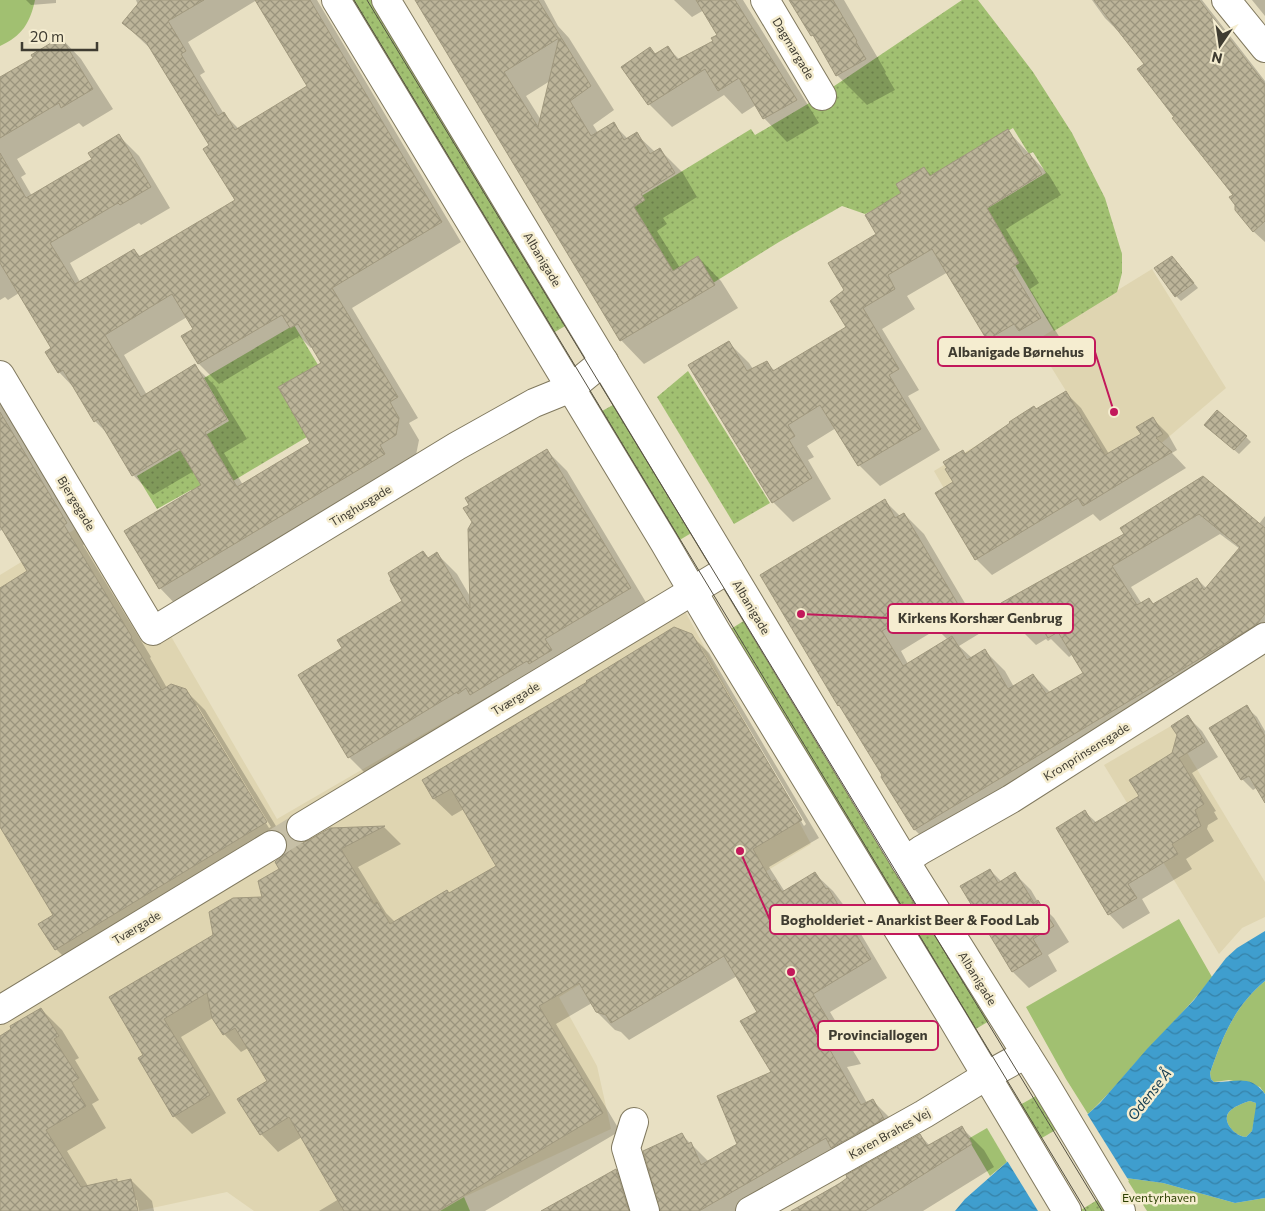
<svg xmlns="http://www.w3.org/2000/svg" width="1265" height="1211" font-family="Commissioner,sans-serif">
<defs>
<pattern id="grass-dots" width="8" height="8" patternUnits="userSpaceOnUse" patternTransform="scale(1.25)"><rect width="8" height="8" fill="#a1c071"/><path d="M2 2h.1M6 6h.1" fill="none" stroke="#859d5d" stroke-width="1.8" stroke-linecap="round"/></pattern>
<pattern id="water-waves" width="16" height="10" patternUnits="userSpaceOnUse" patternTransform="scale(1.25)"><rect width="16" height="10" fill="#3f9ece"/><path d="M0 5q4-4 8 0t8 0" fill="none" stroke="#3682a8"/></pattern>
<pattern id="building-cross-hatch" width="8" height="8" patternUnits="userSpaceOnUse" patternTransform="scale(1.25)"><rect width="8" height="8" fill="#bcb499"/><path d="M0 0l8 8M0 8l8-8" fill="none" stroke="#9a947d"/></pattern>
</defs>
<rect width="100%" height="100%" fill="#e8e0c3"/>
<g fill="#dfd5b1">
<polygon points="1152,269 1226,388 1151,452 1140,434 1083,469 969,532 934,471 1066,391 1035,341"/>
<polygon points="100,514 277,819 673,589 811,844 559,997 597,1066 611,1129 464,1197 440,1211 254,1211 227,1192 138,1211 0,1211 0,575"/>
<polygon points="1171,726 1265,882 1265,917 1242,928 1219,954 1104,765"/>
</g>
<g fill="url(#grass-dots)">
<polygon points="346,0 377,0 572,322 548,336"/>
<polygon points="962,0 978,0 1033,72 1072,133 1105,198 1122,254 1122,273 1117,292 1054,331 983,211 1046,173 1033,152 1029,154 1013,128 881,207 865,214 842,206 779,242 626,337 563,244 751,129 755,135 806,105"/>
<polygon points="294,325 347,413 198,502 191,490 157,509 137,476 229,421 204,378"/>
<polygon points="688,371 770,503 734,524 657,397"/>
<polygon points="620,401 698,529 673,544 595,415"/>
<polygon points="750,617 996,1017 969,1033 726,632"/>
<polygon points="1041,1093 1111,1211 1077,1211 1013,1109"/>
</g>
<g fill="#a1c071">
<path d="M0,0H35C30,23 22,36 0,46Z"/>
<path d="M1179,919L1212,977C1193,1003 1170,1025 1148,1049C1128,1070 1110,1094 1088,1114L1066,1079L1026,1007Z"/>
<path d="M1265,981V1094L1260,1087L1229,1080L1214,1082L1211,1079L1210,1073C1223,1036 1234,1007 1265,981Z"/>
<path d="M1250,1101L1256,1103L1257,1106L1252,1131L1246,1137C1236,1137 1221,1122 1229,1112C1233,1107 1243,1103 1250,1101Z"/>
<polygon points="987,1128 1007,1162 990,1176 968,1139"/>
<polygon points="1126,1178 1163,1183 1235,1203 1265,1198 1265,1211 1147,1211"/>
<polygon points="464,1197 470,1211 440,1211"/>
</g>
<path fill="url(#water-waves)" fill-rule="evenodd" d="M1265,931V981C1234,1007 1223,1036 1210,1073L1211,1079L1214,1082C1234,1083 1250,1073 1265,1094V1198L1235,1203L1163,1183L1126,1178L1074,1211H955L965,1199L1007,1162L1088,1114L1100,1103L1147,1049L1194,1000L1226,958L1237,948ZM1250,1101L1256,1103V1106L1252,1131L1246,1137C1236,1137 1221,1122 1229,1112C1233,1107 1243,1103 1250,1101Z"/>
<polygon fill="#e8e0c3" points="1086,1112 1129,1181 1079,1211 1038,1211 1006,1159"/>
<g fill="#0003" fill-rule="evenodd">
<polygon points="26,0 56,0 56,3 31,5"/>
<path d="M136,0H317L461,242L352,308L418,418L409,423L419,440L416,455L180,609L160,588L203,485L194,471L153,495L133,475L110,436L95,421L77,391L59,372L52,349L19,293L8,300L5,297L0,300V78L34,58L61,38L81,59L113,109L83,127L79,123L17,159L26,174L21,177L32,196L93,160L119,136L139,156L170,208L141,225L139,223L70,263L80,282L134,250L141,257L236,201L210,145L152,50L123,23L138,5ZM257,0L309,86L239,129L224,114L200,75L205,72L188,42ZM187,317L195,330L183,337L199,364L219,384L299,336L311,348L313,347L323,363L312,444L243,485L224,453L247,439L215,386L195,366L147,395L124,355Z"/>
<path d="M416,0H544L558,26L569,38L614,110L593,125L598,133L613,124L628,139L636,134L655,152L659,149L683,173L697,197L663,218L667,224L657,231L680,268L698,257L721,281L738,308L644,364L621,340ZM550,81L541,120L526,96Z"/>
<polygon points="674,0 743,0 819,123 787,142 764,118 756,105 742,114 724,95 672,127 649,104 650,49 656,55 668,48 680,60 714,42 719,35 704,10 692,17"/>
<polygon points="791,0 844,0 886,72 885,73 895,90 867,105 837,75 818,41 812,35"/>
<polygon points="1092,0 1202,0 1265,81 1265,242 1253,231 1235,195 1175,117 1146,64 1126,39 1105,18"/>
<polygon points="1252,0 1265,0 1265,16"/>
<polygon points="1007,130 1049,175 1061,195 1006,229 1039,283 1030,289 1060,338 1040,351 1034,344 1008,360 988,339 948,272 907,296 915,309 882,329 919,390 908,396 940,450 880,486 859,465 836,428 807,446 814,457 808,460 831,499 793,522 773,502 728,342 749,363 753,369 766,362 775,371 847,327 845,290 903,193 924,168 932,176"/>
<polygon points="1177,262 1198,288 1181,301 1176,296"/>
<polygon points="1066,393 1081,408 1109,454 1142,434 1153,419 1168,434 1177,450 1172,453 1186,468 1100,521 1093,514 992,575 976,559 955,482 963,452 966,455"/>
<path d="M0,403L86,543L83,545L151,657L150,658L167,688L185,690L205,710L279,831H285L297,843L302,844L330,829L384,827L401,844L358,867L386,913L395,922L450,894L497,866L464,809L452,816L434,799L423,781L691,635L709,653L819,838L769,867L785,892L815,874L833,891L845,907L887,978L830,1012L861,1064L847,1067L867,1103L872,1100L890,1118L747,1211H661L682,1135L709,1162L738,1144L773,1073L758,1012L737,976L629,1040L621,1032L615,1030L597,1012L592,1003L556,1024L620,1131L485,1211H319L339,1199L302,1137L278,1152L261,1134L268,1081L248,1048L241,1052L224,1034L213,1018L181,1037L226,1113L192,1134L174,1116L145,1056L110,997L215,935L264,898L281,870L286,853L281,855L275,849L76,969L56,949L55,915L0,825V589L28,572L3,529L0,531ZM698,648H701L806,824L804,826ZM194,705H197L271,827L269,828ZM288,841L289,845L287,851L281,845Z"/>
<polygon points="1211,430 1246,437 1251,442 1239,454"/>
<polygon points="547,451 567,471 650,609 369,777 349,757 344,648 404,601 423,553 429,559 437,554 457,574 471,598"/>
<path d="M1203,477L1259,524L1265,516V651L935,850L915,830L882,777L884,776L844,710L839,705L885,501L900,516L904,514L924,534L982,632L959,646L972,658L985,651L1005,671L1014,687L1033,675L1051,693L1085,673L1073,654L1069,657L1051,639L1048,641L1046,639L1036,645L1016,625L1126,535ZM1220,534L1240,549L1207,589L1197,579L1154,604L1149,600L1142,604L1131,587ZM937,629L948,640L908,664L901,651Z"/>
<polygon points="1246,707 1257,717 1265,731 1265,783 1253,790 1242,779"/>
<polygon points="1188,717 1202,731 1218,757 1192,773 1216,811 1214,812 1218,819 1208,825 1207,829 1214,841 1186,859 1192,869 1142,899 1150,913 1123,929 1109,914 1085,812 1097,823 1141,796 1173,754"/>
<polygon points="990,870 1002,882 1015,874 1031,890 1038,902 1054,918 1069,942 1048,955 1057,971 1029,988 1013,972 962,887"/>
<polygon points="41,1009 62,1030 79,1058 75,1060 99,1100 92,1104 106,1128 67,1151 88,1186 116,1180 119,1183 131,1180 152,1201 154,1211 139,1211 137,1200 134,1200 137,1211 0,1211 0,1038"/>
<polygon points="962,1128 984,1150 994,1167 923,1211 792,1211 920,1135 930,1146"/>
<polygon points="616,1170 626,1181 635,1211 569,1211"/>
</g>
<g fill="url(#building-cross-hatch)" stroke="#a0987e" fill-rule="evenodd">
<path d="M141,0H204L168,21L186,51L181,54L218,116L224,112L235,130L307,86L255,0H310L442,222L332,288L398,397L390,402L399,418L396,435L380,445L385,454L159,589L124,531L201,485L179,448L132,476L98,419L94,422L63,370L58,373L45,352L51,348L0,263V153L26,198L92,159L88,153L119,134L151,187L120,205L118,203L50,243L75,284L134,249L139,257L235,200L203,149L209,145L146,42L122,23ZM172,294L193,329L181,336L198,364L282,315L290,328L298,324L321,363L278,387L310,443L237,487L205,432L227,419L195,364L141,397L105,335Z"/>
<path d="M415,0H538L591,86L570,101L591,136L614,122L624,140L637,132L650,154L660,148L675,173L641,194L645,200L634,207L673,271L698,256L715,285L620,341ZM559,38L538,127L504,72Z"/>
<polygon points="696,0 735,0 797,100 763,119 739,78 718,91 705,69 648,105 621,67 650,47 655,54 668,46 677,60 713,41 711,38 717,35"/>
<polygon points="789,0 833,0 857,41 856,42 866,59 836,76 813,35 811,36"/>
<polygon points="1094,0 1199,0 1265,84 1265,221 1253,232 1235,210 1235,205 1229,197 1233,195 1172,118 1174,117 1137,69 1144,64"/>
<polygon points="61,37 93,89 61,108 59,103 0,138 0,77 33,58 31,55"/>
<polygon points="1008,129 1024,156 1029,153 1042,174 987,208 1019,263 1011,268 1041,318 1019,331 1014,324 987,340 932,249 888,275 895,289 863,308 899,369 889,375 921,429 858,466 820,405 788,425 795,436 789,440 812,478 772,503 688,365 729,341 747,371 767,361 773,371 846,327 830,301 844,290 828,263 876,234 865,215 901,193 896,184 924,167 930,176"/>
<polygon points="1172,256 1194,283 1175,297 1154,268"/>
<polygon points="1066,391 1105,455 1141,434 1136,427 1153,417 1163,434 1156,438 1172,452 1083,506 1078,498 975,560 935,493 953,482 945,469 947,468 943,462 963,450 965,454 1010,423 1009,422 1034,406 1036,409"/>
<polygon points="1217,410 1247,436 1234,450 1204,425"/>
<polygon points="0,412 67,523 64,525 132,637 131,638 162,690 171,684 186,689 267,822 55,950 38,924 53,915 0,827 0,588 27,571 0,526"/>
<polygon points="547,449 631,588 545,639 552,650 529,664 527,661 470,695 466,688 458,694 457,692 348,758 298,675 342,648 337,640 402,601 390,580 391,579 388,573 423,551 428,558 437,552 470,608 468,529 472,522 463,508 469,505 465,498"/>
<path d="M1203,476L1265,528V614L1257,624L1251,628L914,830L881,777L882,775L839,705L838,706L760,575L885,499L895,518L904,513L962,611L935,628L922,606L882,631L903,666L952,636L967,660L985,649L1008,689L1033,674L1046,694L1083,673L1058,632L1048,638L1035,617L1026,622L1025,620L1015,626L1001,603L1124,534L1120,528ZM1199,514L1240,547L1204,590L1197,578L1153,604L1149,598L1137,605L1112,566Z"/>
<polygon points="674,627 692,634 802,820 753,849 772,882 775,880 782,892 815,872 826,889 828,888 871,959 813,994 844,1047 830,1050 861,1105 873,1099 884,1119 831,1148 826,1138 699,1211 660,1211 643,1151 682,1133 688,1144 691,1142 701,1165 737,1144 717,1096 771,1072 740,1021 757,1012 724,956 611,1023 606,1015 596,1012 579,983 539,1006 603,1113 438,1211 344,1211 289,1117 260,1135 237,1099 267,1081 235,1028 223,1035 212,1018 207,993 164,1019 210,1095 173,1117 138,1058 143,1055 109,997 213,935 209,912 233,898 262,897 258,881 279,869 275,862 285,853 288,845 285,837 280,832 275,830 286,830 288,835 293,840 302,843 309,840 330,828 385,826 341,849 374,904 377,902 390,924 447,890 449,893 496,866 451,789 433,799 422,780 587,682 586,681"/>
<polygon points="1247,705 1265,736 1265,803 1249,776 1241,780 1209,728"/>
<polygon points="1188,715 1205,742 1179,758 1202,796 1200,797 1204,804 1195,810 1201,826 1172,844 1178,854 1128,884 1137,898 1108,915 1056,828 1085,810 1093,824 1139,796 1129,780 1172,753 1177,735 1171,726"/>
<polygon points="990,869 998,883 1015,872 1034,903 1038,900 1054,926 1033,939 1042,954 1012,972 960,886"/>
<polygon points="41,1008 59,1036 54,1039 79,1078 72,1083 86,1106 46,1130 81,1187 117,1179 117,1182 131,1179 138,1211 0,1211 0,1036 11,1029 10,1026"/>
<polygon points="962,1126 972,1144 865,1211 791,1211 839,1184 847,1178 846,1175 920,1134 927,1146"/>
<polygon points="616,1169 629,1211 541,1211"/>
</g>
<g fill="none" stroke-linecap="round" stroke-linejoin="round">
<polyline stroke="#c6bfa6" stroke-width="28" stroke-dasharray="28 14" stroke-linecap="butt" points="272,845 301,827"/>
<defs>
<g id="minor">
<polyline points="336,0 664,542 716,631 952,1018 1067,1211"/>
<polyline points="386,0 905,861 1045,1084 1121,1211"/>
<polyline points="765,0 822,96"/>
<polyline points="1226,0 1265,48"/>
<polyline points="0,375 153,631 457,446 534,403 571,388 604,361"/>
<polyline points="301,827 729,569"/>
<polyline points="905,861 921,850 1011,799 1265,637"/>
<polyline points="0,1010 272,845"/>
<polyline points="634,1122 626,1148 645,1211"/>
<polyline points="750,1211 924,1114 986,1076 1026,1054"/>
</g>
</defs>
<use href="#minor" stroke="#80795f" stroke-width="30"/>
<use href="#minor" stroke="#fff" stroke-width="28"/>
<g stroke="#545043" stroke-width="1">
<polyline points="354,0 1086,1211"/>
<polyline points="367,0 1102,1211"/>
</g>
</g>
<g text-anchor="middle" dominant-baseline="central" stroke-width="5" stroke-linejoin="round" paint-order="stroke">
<g font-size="12" fill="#3f3c31" stroke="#f5edd0">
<text transform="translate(794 48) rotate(59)">Dagmargade</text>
<text transform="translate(543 259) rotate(59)">Albanigade</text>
<text transform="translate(77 503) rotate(59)">Bjergegade</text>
<text transform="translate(360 505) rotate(-31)">Tinghusgade</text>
<text transform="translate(752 607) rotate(59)">Albanigade</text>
<text transform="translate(515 698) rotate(-31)">Tværgade</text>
<text transform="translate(1086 751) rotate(-32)">Kronprinsensgade</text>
<text transform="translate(136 927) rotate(-31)">Tværgade</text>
<text transform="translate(978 978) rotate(58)">Albanigade</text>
<text transform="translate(889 1133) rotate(-29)">Karen Brahes Vej</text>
</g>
<g font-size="12" fill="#2e4103" stroke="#f5edd0">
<text x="1159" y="1197">Eventyrhaven</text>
</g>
<g font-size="14" font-style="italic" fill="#133b50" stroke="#f5edd0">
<text transform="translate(1149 1094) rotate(-52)">Odense Å</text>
</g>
</g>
<path fill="none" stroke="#c2185b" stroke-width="2" d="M1114 412L1095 352M801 614L888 618M740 851L770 920M791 972L818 1035"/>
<g fill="#c2185b" stroke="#f5edd0" stroke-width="2">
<circle cx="1114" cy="412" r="5"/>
<circle cx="801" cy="614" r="5"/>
<circle cx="740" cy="851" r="5"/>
<circle cx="791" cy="972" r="5"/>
</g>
<g fill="#f5edd0" stroke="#c2185b" stroke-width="2">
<rect x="938" y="337" width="157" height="29" rx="5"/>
<rect x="888" y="604" width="185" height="29" rx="5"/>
<rect x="770" y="905" width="279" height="29" rx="5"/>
<rect x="818" y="1021" width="120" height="29" rx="5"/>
</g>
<g font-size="14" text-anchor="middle" font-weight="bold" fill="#3f3c31">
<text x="1016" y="357">Albanigade Børnehus</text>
<text x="980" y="623">Kirkens Korshær Genbrug</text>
<text x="910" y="925">Bogholderiet - Anarkist Beer &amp; Food Lab</text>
<text x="878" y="1040">Provinciallogen</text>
</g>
<g transform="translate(1220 45) rotate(193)" stroke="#f5edd0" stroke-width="4" paint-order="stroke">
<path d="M0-4L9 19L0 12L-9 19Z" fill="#3f3c31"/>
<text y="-8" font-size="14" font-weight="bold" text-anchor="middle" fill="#3f3c31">N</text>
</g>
<path d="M22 42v8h75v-8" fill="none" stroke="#3f3c31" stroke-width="2.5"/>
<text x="30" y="42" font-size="15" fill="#3f3c31" stroke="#f5edd0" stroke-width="4" paint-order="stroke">20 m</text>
</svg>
